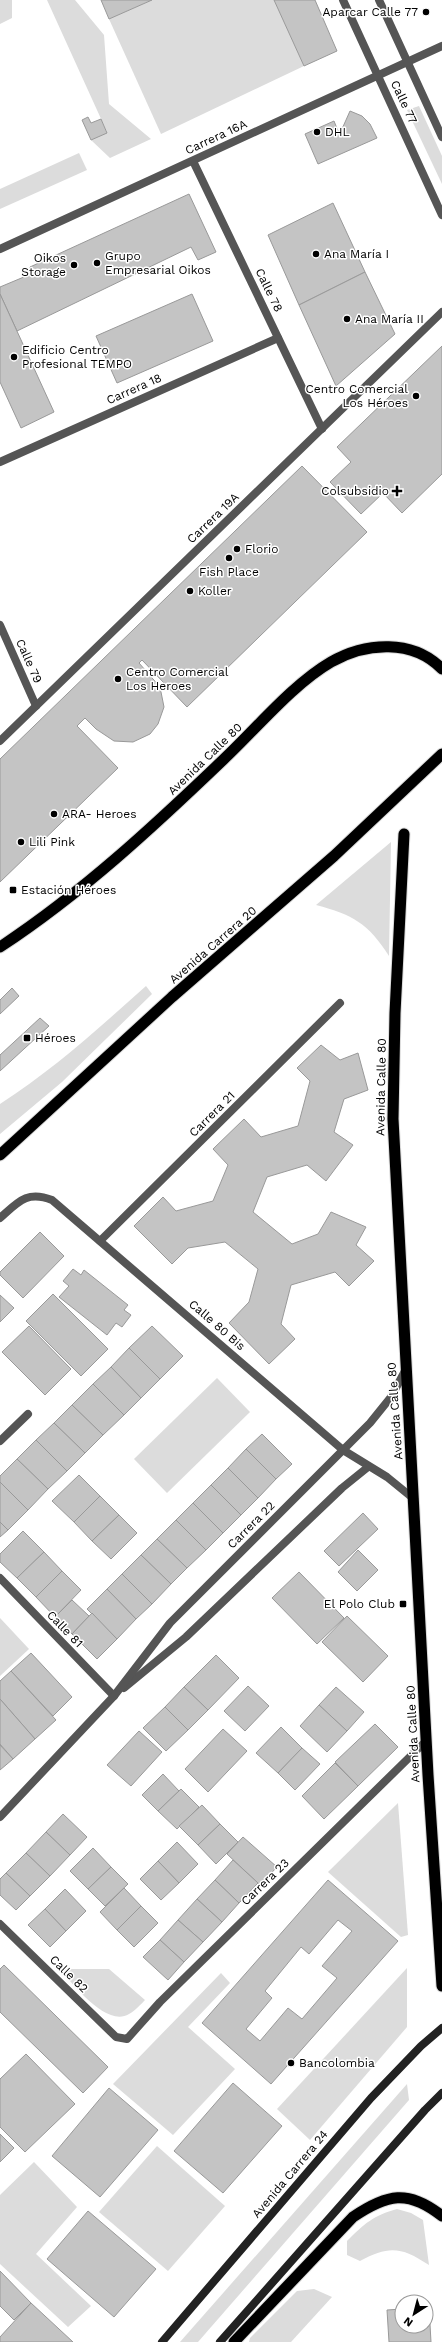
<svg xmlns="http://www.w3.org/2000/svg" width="442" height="2342" font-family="'Work Sans',sans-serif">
<rect width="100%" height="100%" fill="#fff"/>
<g fill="#dcdcdc">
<polygon points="0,0 12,0 12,18 0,24"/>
<polygon points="47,0 75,0 104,35 109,104 151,139 110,158 91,140 107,132"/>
<polygon points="152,0 274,0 304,66 161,134 109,19"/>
<polygon points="419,106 442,156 442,184 407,110"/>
<polygon points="79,153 87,170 0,209 0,189"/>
<path d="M391,842L389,956C368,923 353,915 316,905Z"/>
<path d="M146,986L152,994L62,1082L0,1134V1104C53,1070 99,1028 146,986Z"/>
<polygon points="217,1378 250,1412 167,1493 134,1459"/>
<polygon points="0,1618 29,1649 0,1676"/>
<polygon points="398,1803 408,1935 401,1937 328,1872"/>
<polygon points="407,1968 407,2027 310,2140 277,2109"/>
<path d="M59,1969H109L145,2000C140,2005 135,2011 129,2014C106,2028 73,1983 59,1969Z"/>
<polygon points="221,1973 230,1983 188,2027 235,2069 173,2135 113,2084"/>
<polygon points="407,2084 409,2100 198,2342 180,2342"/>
<polygon points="157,2146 225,2206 168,2271 99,2212"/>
<polygon points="34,2162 77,2207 36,2254 91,2306 68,2327 0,2264 0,2195"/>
<path d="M397,2209L411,2213L423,2220L429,2265C402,2247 389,2245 360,2261L347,2255V2241C364,2224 374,2215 397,2209Z"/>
<polygon points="314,2289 332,2297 291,2342 249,2342 250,2338 297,2291"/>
</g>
<g fill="#c4c4c4" stroke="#999" fill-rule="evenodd">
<polygon points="101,0 152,0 109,19"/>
<polygon points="274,0 315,0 337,51 304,66"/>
<polygon points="350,111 362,116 370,124 377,138 318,164 305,134 334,121 338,131 342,129"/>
<polygon points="88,117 91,123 101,119 107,133 91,140 82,120"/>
<polygon points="189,194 216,252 198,260 191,247 17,331 0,294 0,287 31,274 30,267"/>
<polygon points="333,203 365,272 299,305 268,235"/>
<polygon points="365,272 395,334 336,386 299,305"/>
<polygon points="0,294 54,412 21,428 0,382"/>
<polygon points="192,294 213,341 117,383 96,336"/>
<polygon points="442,346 442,474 402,513 383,493 361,514 330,482 351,462 337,447"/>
<polygon points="302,466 367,532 187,707 142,660 139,663 160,687 164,707 158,724 150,734 133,742 114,741 96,729 85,718 77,726 118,768 0,882 0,759"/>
<polygon points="12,988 19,996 0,1014 0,1000"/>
<polygon points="40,1018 49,1026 0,1071 0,1055"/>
<polygon points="321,1045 340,1060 358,1053 368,1090 344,1099 334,1132 353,1145 326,1181 307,1165 267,1177 253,1212 292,1244 318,1234 331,1212 366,1227 356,1245 374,1261 349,1286 335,1272 291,1285 281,1324 295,1339 269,1364 229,1323 249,1302 258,1269 225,1242 188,1248 172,1264 134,1226 163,1197 176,1211 213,1201 228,1165 213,1149 244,1119 261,1137 298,1126 310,1081 297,1068"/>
<polygon points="40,1232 64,1256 23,1298 0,1275 0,1272"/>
<polygon points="73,1269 81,1275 84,1270 128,1305 124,1310 131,1315 122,1327 116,1323 107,1335 59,1297 69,1286 63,1281"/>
<polygon points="53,1294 108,1349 81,1376 26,1321"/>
<polygon points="0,1295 14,1308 0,1322"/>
<polygon points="29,1326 71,1369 45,1395 2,1352"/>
<polygon points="152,1326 183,1356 160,1379 129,1348"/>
<polygon points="129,1348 160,1379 141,1398 111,1367"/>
<polygon points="111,1367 141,1398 124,1415 93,1384"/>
<polygon points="93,1384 124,1415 103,1435 72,1405"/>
<polygon points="72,1405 103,1435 85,1453 54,1423"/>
<polygon points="54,1423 85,1453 67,1471 36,1440"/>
<polygon points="262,1434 292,1464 276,1479 246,1449"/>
<polygon points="36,1440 67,1471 48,1489 17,1459"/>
<polygon points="246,1449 276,1479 258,1498 228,1468"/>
<polygon points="17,1459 48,1489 28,1510 0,1482 0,1476"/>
<polygon points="228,1468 258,1498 241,1515 211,1485"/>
<polygon points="79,1475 100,1496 74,1522 52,1501"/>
<polygon points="0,1482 28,1510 8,1530 0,1522"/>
<polygon points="211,1485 241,1515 223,1533 193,1503"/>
<polygon points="100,1496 119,1515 92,1541 74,1522"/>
<polygon points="193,1503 223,1533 206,1550 176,1520"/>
<polygon points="363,1513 378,1529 339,1566 324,1551"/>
<polygon points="119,1515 137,1533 111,1559 92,1541"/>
<polygon points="176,1520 206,1550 187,1568 157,1539"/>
<polygon points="0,1522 8,1530 0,1537"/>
<polygon points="23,1531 44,1552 17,1578 0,1562 0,1554"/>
<polygon points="157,1539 187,1568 171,1584 141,1555"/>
<polygon points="358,1550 378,1570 357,1591 338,1572"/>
<polygon points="44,1552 62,1571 36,1597 17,1578"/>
<polygon points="141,1555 171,1584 152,1604 122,1574"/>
<polygon points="62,1571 81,1590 55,1617 36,1597"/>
<polygon points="299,1572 344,1618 317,1644 272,1598"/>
<polygon points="122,1574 152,1604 136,1619 107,1589"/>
<polygon points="107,1589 136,1619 117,1639 87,1609"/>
<polygon points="72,1600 89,1616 72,1634 55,1617"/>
<polygon points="92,1613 117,1639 97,1659 72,1634"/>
<polygon points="347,1616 388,1656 363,1682 322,1642"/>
<polygon points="31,1653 72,1697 53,1716 11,1671"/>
<polygon points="216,1655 239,1678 208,1710 184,1687"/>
<polygon points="11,1671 56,1720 35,1739 0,1699 0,1681"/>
<polygon points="248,1686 269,1706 245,1731 224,1711"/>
<polygon points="184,1687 208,1710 188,1730 165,1707"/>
<polygon points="336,1687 364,1712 347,1731 319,1705"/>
<polygon points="0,1699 35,1739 13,1759 0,1744"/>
<polygon points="319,1705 347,1731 327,1752 300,1726"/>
<polygon points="165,1707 188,1730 166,1751 143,1728"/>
<polygon points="375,1724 398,1747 358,1786 335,1762"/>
<polygon points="281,1727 302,1748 278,1773 256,1753"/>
<polygon points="223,1729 247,1751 208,1792 185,1769"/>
<polygon points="139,1731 162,1752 131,1786 107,1765"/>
<polygon points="0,1745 13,1759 0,1770"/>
<polygon points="302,1748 320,1764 295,1790 278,1773"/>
<polygon points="335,1763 358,1786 324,1819 302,1796"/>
<polygon points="163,1774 179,1791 158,1811 142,1795"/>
<polygon points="181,1789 199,1807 177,1829 158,1811"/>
<polygon points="202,1805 220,1824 198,1845 179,1826"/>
<polygon points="63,1814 87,1837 70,1855 46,1832"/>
<polygon points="220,1824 238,1842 216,1864 198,1845"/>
<polygon points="46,1832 70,1855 50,1876 26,1853"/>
<polygon points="243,1837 277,1867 260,1885 227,1854"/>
<polygon points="177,1842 198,1864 179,1883 158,1861"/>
<polygon points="93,1848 111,1867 88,1889 70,1871"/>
<polygon points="26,1853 50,1876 30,1896 6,1873"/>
<polygon points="233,1860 258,1883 239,1903 215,1880"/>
<polygon points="158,1861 179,1883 161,1900 140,1879"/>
<polygon points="111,1867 128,1884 105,1906 88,1889"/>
<polygon points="6,1873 30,1896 16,1910 0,1895 0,1879"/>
<polygon points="215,1880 239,1903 222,1922 197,1899"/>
<path d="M328,1880L398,1941L271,2084L202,2023ZM338,1920L352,1931L322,1966L337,1978L302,2019L288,2008L260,2041L246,2029L272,1998L265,1991L301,1947L309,1954Z"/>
<polygon points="124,1888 141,1906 117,1930 100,1912"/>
<polygon points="65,1889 86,1911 66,1931 45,1909"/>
<polygon points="197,1899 222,1922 203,1942 178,1920"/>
<polygon points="141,1906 158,1923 134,1947 117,1930"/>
<polygon points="45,1909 66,1931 50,1947 28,1925"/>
<polygon points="178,1920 203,1942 184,1962 160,1940"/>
<polygon points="160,1940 184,1962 168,1980 143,1957"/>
<polygon points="4,1965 108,2067 83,2093 0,2012 0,1969"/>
<polygon points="26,2054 75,2104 25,2152 0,2127 0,2079"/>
<polygon points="233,2083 282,2126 223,2193 174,2151"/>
<polygon points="109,2088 158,2130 100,2197 52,2156"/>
<polygon points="0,2134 14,2148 0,2162"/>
<polygon points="88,2211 156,2269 114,2317 47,2259"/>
<polygon points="0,2271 31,2303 14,2320 0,2306"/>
<polygon points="31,2303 73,2342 0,2342 0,2337"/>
<polygon points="426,2307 429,2307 431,2342 389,2342 387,2310 402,2309 402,2326 426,2326"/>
</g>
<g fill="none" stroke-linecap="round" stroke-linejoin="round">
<defs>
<g id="trunk">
<polyline points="404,834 395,1013 393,1119 428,1775 442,1986"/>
<path d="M0,947C82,893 153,827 224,759C256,729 293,684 331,662C366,642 413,639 442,669"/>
<polyline points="0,1155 172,997 334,856 442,754"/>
<path d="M234,2342L353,2217C387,2194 408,2189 442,2216"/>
</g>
</defs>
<use href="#trunk" stroke="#dbdbdb" stroke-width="13"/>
<g stroke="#555" stroke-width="8">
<polyline points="343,0 442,215"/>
<polyline points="379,0 442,137"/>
<polyline points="193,161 322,429"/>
<polyline points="0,249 442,46"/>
<polyline points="0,462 278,338"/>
<polyline points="0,625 36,706"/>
<polyline points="0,741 442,312"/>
<polyline points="100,1241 340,1003"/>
<polyline points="0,1441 28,1414"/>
<polyline points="0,1578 114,1696"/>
<polyline points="0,1924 116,2037 127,2039 160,2002 426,1741"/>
</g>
<g stroke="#555" stroke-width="8">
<path d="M0,1218C18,1202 27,1190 52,1200L343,1450L387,1477L414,1499"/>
<polyline points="124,1688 186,1637 342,1488 368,1467"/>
<polyline points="0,1817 114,1696 170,1623 370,1423 391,1397 405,1371"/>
</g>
<g stroke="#222" stroke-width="8">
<polyline points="162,2342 371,2098 421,2046 442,2028"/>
<polyline points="220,2342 425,2110 442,2093"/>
</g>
<use href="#trunk" stroke="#000" stroke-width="11"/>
</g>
<g fill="#000" stroke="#fff" stroke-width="1.5">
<circle cx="426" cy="12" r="4"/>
<circle cx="317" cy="132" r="4"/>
<circle cx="316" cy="254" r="4"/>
<circle cx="97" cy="263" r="4"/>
<circle cx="74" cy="265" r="4"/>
<circle cx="347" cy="319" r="4"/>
<circle cx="14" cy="357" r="4"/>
<circle cx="416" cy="396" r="4"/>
<path d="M395 485h4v4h4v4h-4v4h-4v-4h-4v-4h4z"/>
<circle cx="237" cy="549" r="4"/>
<circle cx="229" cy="558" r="4"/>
<circle cx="190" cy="591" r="4"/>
<circle cx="118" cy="679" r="4"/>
<circle cx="54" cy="814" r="4"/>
<circle cx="21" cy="842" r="4"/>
<rect x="9" y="886" width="8" height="8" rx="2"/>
<rect x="23" y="1034" width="8" height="8" rx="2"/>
<rect x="399" y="1600" width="8" height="8" rx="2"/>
<circle cx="291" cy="2063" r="4"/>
</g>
<g text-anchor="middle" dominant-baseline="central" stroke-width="3" stroke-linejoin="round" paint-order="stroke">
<g font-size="12" fill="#000" stroke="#fff" text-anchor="start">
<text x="418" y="12" text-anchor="end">Aparcar Calle 77</text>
<text x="325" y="132">DHL</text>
<text x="324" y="254">Ana María I</text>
<text x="105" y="256">Grupo<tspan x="105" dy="14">Empresarial Oikos</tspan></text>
<text x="66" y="258" text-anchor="end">Oikos<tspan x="66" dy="14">Storage</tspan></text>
<text x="355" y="319">Ana María II</text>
<text x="22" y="350">Edificio Centro<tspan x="22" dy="14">Profesional TEMPO</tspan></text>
<text x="408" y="389" text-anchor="end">Centro Comercial<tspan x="408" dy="14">Los Héroes</tspan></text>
<text x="389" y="491" text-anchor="end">Colsubsidio</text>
<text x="245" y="549">Florio</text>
<text x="229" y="572" text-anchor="middle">Fish Place</text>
<text x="198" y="591">Koller</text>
<text x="126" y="672">Centro Comercial<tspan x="126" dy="14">Los Heroes</tspan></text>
<text x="62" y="814">ARA- Heroes</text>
<text x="29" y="842">Lili Pink</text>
<text x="21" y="890">Estación Héroes</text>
<text x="35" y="1038">Héroes</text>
<text x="395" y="1604" text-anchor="end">El Polo Club</text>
<text x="299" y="2063">Bancolombia</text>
</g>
<g font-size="12" fill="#000" stroke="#fff">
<text transform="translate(404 102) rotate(65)">Calle 77</text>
<text transform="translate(216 137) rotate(-25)">Carrera 16A</text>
<text transform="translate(269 290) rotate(64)">Calle 78</text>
<text transform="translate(134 389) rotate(-24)">Carrera 18</text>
<text transform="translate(213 518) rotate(-44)">Carrera 19A</text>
<text transform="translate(29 661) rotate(66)">Calle 79</text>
<text transform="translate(205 759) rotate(-44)">Avenida Calle 80</text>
<text transform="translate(213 945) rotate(-41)">Avenida Carrera 20</text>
<text transform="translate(381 1087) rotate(-89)">Avenida Calle 80</text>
<text transform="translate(212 1114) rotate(-45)">Carrera 21</text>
<text transform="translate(217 1325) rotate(41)">Calle 80 Bis</text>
<text transform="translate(395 1411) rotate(-94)">Avenida Calle 80</text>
<text transform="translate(251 1525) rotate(-45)">Carrera 22</text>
<text transform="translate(65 1629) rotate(46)">Calle 81</text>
<text transform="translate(413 1734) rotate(-93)">Avenida Calle 80</text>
<text transform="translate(265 1882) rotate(-44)">Carrera 23</text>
<text transform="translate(69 1974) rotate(44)">Calle 82</text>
<text transform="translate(290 2174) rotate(-50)">Avenida Carrera 24</text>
</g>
</g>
<g transform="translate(414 2314) rotate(216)"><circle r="19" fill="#ffffff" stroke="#999999"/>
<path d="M0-3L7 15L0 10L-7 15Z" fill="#000000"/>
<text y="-6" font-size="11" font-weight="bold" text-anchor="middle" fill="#000000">N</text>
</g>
</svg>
